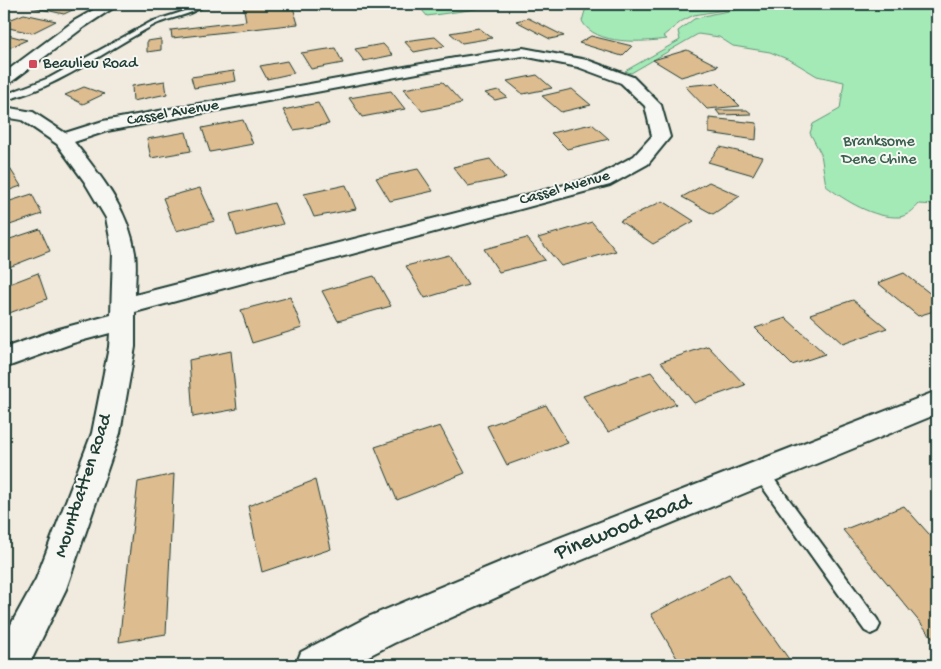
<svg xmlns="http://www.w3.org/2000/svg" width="941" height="669" font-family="'Gochi Hand',sans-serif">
<rect width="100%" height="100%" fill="#f1eade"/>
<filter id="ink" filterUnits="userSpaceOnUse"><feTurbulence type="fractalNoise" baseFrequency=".02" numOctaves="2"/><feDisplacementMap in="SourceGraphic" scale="10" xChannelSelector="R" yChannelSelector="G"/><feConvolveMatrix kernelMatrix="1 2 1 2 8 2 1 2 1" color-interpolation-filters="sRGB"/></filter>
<g filter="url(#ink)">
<g fill="#a3eab7" stroke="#619476">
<polygon points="417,4 504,4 504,5 427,16"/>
<path d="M587,4H759L694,15L682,21L663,36L667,39C644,42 595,46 582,21Z"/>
<path d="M769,4H937V205L919,204C914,210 907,216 899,217C873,218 846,201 826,186L821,154L810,133L813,124L840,109L844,82L817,76L792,61L770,52L733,46L719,37L698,34L631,73L625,71L680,40L678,31L694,19L712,14Z"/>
</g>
<g fill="#ddbc90" stroke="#1f3d34">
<polygon points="41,4 74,4 83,5 64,14 32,7"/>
<polygon points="243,4 292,4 298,24 172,38 171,30 246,21"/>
<polygon points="24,14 56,21 32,33 4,27 4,22"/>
<polygon points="528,18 564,36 550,39 516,21"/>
<polygon points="479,28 492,38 462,43 450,33"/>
<polygon points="4,34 27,40 4,50"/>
<polygon points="591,36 632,46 622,56 579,43"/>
<polygon points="435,37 445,46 414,52 404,41"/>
<polygon points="161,39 161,50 147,52 147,41"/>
<polygon points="383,44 393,55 364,61 355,49"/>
<polygon points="335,48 343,63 311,69 301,53"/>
<polygon points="687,50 718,66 681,77 653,60"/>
<polygon points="287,61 294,73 267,79 260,66"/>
<polygon points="234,71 236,81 194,88 191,77"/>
<polygon points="537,75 552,88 523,94 507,81"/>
<polygon points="165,81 167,94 133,101 132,86"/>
<polygon points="443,82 462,103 422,111 404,89"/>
<polygon points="717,83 740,106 707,109 685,86"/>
<polygon points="84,87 104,94 83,104 65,95"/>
<polygon points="572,89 591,105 561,112 542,96"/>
<polygon points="498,90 507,97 495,100 485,93"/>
<polygon points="391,91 405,109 362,117 349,98"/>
<polygon points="318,103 329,124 294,130 283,110"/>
<polygon points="716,110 747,110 752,114 720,115"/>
<polygon points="709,118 757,123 756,140 709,133"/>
<polygon points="243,120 253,144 210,152 202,128"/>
<polygon points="592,124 609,139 567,149 551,133"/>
<polygon points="186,132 191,151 151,158 147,139"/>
<polygon points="720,147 763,157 753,175 708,162"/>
<polygon points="490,159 506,178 468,186 453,167"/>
<polygon points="9,167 21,186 4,192 4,168"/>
<polygon points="418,169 433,191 390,201 376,178"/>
<polygon points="709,182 740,196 713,214 682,197"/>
<polygon points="346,185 356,209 314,217 304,194"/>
<polygon points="200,188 215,221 176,231 163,198"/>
<polygon points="32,194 42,214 4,227 4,203"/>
<polygon points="663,201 694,221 653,244 620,221"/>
<polygon points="274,203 283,224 237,236 230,214"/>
<polygon points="592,222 616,251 561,266 538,238"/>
<polygon points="40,229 50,251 4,269 4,241"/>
<polygon points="527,238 545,260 499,272 484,249"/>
<polygon points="449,255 468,285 425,298 406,266"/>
<polygon points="38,273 47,299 4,315 4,286"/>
<polygon points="904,273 937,299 937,310 918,316 878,283"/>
<polygon points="374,276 391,306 338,321 322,291"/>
<polygon points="290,297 302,328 252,343 241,310"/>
<polygon points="853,300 887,328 843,344 810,314"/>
<polygon points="786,318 825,354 792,365 755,328"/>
<polygon points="708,346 745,385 694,403 661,362"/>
<polygon points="231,351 237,409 193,417 189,360"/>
<polygon points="651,372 676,404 608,432 583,396"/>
<polygon points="546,405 568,443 507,465 487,426"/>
<polygon points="440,426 465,473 397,500 375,447"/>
<polygon points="174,474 166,634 119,642 138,482"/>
<polygon points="315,480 331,549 262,572 248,506"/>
<polygon points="904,506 937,543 937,643 843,530"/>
<polygon points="729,574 793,665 681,665 651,614"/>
</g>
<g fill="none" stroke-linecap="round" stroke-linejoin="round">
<defs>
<g id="service">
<path d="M198,4H206C191,16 170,17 154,25C104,51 58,88 4,100V95L49,78L151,22L182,12Z"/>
<polygon points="761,466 766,468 877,619 880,625 877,631 871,634 865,631 756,478 753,473 756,468"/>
</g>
<g id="minor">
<polygon points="104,4 119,4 84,27 10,83 4,85 4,73 74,21"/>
<path d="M523,48L587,60L633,77L661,105L670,137L648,164L610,185L135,312V347L120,433L66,589L29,665H4V637L36,579L92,433L109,347L110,333L73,343L4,368V348L59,329L111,315L113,253L106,218L84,181L57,144L22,120L4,117V107L33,112L65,133L103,121L455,58ZM523,56L578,67L621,83L645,106L652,136L634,156L596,177L135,295C135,281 137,266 135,253C129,210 100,175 74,142L107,131L455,66Z"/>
<polygon points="937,391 937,414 565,567 394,643 351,665 296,665 301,652 368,617 541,545"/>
</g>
</defs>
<use href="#service" stroke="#1f3d34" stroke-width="4"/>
<use href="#minor" stroke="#1f3d34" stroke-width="4"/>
<use href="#service" fill="#f6f6f2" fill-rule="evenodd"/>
<use href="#minor" fill="#f6f6f2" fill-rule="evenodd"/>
</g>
</g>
<rect fill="#d1495b" stroke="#f6f6f2" stroke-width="2" x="28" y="59" width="10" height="10" rx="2.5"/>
<g text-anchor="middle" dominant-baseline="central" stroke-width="4" stroke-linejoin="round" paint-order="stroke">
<g font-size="16" fill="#1f3d34" stroke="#f6f6f2" text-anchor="start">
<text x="43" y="64">Beaulieu Road</text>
</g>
<g font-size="16" fill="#1f3d34" stroke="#f6f6f2">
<text transform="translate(173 114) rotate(-10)">Cassel Avenue</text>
<text transform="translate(565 189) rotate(-16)">Cassel Avenue</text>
</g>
<g font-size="16" fill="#39604e" stroke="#f6f6f2">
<text x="879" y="142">Branksome<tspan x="879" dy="18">Dene Chine</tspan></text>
</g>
<g font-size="19" fill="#1f3d34" stroke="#f6f6f2">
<text transform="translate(84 486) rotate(-72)">Mountbatten Road</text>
</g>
<g font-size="22" fill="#1f3d34" stroke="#f6f6f2">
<text transform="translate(623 528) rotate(-22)">Pinewood Road</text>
</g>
</g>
<rect width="941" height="669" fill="none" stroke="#f6f6f2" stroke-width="20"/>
<rect x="10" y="10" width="921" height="649" fill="none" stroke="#1f3d34" stroke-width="2" filter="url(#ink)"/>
</svg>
